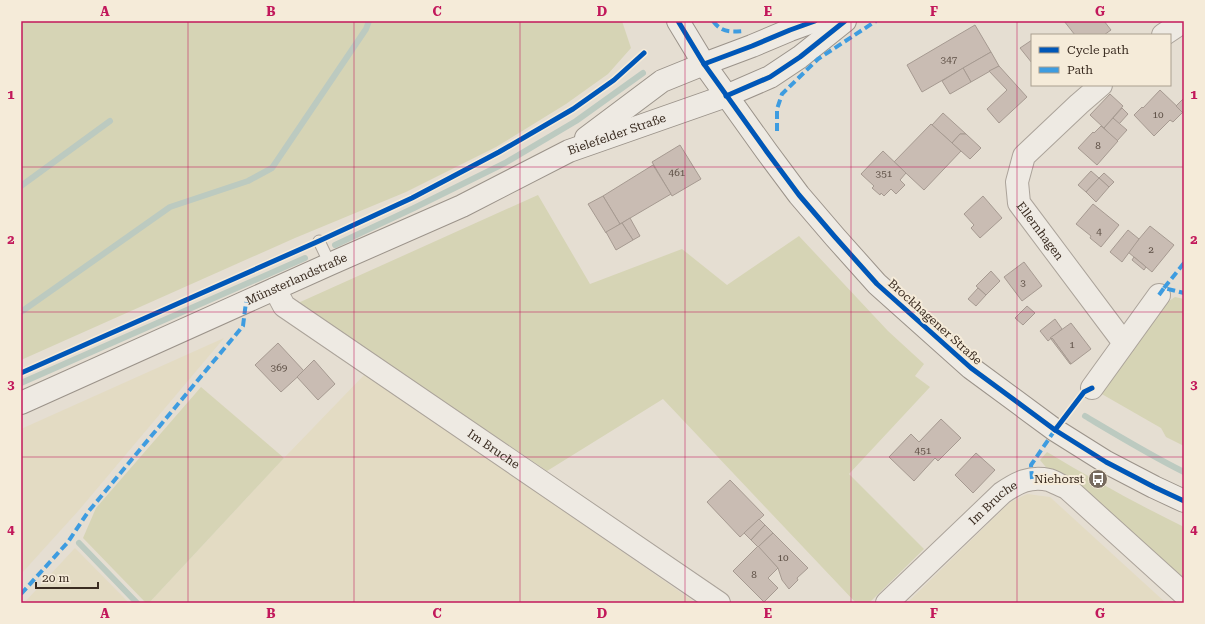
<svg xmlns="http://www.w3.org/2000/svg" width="1205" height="624" font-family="'Roboto Serif',serif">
<rect width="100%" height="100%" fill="#e5ded2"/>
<g fill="#e3dbc3">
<polygon points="224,338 79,510 21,574 21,429"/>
<polygon points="366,373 696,603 149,603 284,458"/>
<polygon points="1027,494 1050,497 1166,603 907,603 1009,503"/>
<polygon points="75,548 129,603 24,603"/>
</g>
<g fill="#d6d4b5">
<polygon points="21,21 622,21 631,48 608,74 566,104 496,147 406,192 295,238 21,360"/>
<polygon points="538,195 590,284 682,249 727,285 799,236 888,331 924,364 915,376 930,387 849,474 924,549 869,603 856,603 663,399 547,471 298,303"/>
<polygon points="1175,297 1184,299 1184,446 1166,437 1161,428 1100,393 1163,305"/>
<polygon points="201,387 284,458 149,603 146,603 83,538 96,508"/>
<path d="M1047,452C1092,479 1137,504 1184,527V578L1073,481L1049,471L1040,460Z"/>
</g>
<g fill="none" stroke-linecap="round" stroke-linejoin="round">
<g stroke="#bccac0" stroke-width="6">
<polyline points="21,186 110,121"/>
<polyline points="335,245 414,208 505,163 576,121 643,73"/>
<polyline points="21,312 170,207 248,181 272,168 366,29 369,21"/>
<polyline points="21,383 305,258"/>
<path d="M1085,416C1117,435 1150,455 1184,472"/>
<polyline points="79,543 137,603"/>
</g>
</g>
<g fill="#c9bcb3" stroke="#a69a91">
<polygon points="1064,21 1104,21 1111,30 1104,35 1075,35"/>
<polygon points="975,25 991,52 922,92 907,65"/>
<polygon points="1032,40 1032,63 1020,48"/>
<polygon points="991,52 999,66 971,82 963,68"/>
<polygon points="999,66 1027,97 999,123 987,109 1007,90 989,71"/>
<polygon points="963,68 971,82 950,94 942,81"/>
<polygon points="1160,90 1183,112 1173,122 1170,120 1154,136 1134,115 1142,107 1143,108"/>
<polygon points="1110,94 1123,106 1104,128 1090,115"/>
<polygon points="1184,98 1184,114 1176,106"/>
<polygon points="1122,108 1128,114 1119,124 1113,118"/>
<polygon points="943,113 966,134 960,134 952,143 932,125"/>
<polygon points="1113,118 1127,130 1117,141 1104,128"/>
<polygon points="931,124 961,151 924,190 894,162"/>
<polygon points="1101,126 1118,141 1097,165 1078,148 1093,132 1094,133"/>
<polygon points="960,134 966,134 981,148 970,159 952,143"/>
<polygon points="680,145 701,179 672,196 652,162"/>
<polygon points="883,151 906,173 900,180 905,185 896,194 891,189 884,196 881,193 880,195 872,188 874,186 861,174"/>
<polygon points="653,165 671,194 620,224 603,196"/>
<polygon points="1091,171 1099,178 1086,192 1078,185"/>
<polygon points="1104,173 1114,182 1109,187 1099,178"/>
<polygon points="1099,178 1109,187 1096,202 1086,192"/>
<polygon points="603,196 620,224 606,233 588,204"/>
<polygon points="983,196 1002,218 980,238 971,228 974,225 964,214"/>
<polygon points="1093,204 1119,225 1101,247 1090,238 1091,236 1076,224"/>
<polygon points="630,218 640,236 633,240 622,223"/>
<polygon points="622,223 633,240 616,250 606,232"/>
<polygon points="1150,226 1174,245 1152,272 1128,252"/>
<polygon points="1128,230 1139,239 1122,262 1110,252"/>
<polygon points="1134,257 1146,267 1144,270 1132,260"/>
<polygon points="1024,262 1042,286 1022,301 1004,277"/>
<polygon points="991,271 1000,281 986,295 976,286"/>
<polygon points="978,288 986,295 976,306 968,299"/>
<polygon points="1027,306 1035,313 1023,325 1015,318"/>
<polygon points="1055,319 1062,329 1048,341 1040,331"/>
<polygon points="1071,323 1091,349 1071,364 1052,338 1051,339 1050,338"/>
<polygon points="1052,338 1071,364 1070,364 1051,339"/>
<polygon points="278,343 304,371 281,392 255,365"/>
<polygon points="314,360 335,384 318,400 297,377"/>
<polygon points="941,419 961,438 938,461 935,458 914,481 889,457 911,434 919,442"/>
<polygon points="976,453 995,470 973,493 955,475"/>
<polygon points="730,480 764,515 740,537 707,502"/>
<polygon points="759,519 765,525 751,540 744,533"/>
<polygon points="765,525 773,533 758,547 751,540"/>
<polygon points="773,533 808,568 797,578 798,580 789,589 782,580 778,568 758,547"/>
<polygon points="758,546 778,568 768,578 778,588 764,602 733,571"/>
</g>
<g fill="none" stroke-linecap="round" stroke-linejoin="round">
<defs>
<polyline id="service" points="319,241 330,264"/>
<g id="minor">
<polyline points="1163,35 1184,21"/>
<path id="s1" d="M1101,85L1079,104L1024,156L1017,182L1019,203L1124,343"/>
<path id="s2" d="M275,289L284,306L719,603"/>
<polyline points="1092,388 1159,295"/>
<path id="s3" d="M887,603L1002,493C1018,482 1030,476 1049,480C1055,482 1061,486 1067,488L1184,594"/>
</g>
<g id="secondary">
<polyline points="678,21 704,64 767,152 799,195 835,237 877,284 971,368 1055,430 1106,462 1154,487 1184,501"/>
<polyline points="586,138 662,81 704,64 752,46 790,30 815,21"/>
<path id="s4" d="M21,403L330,264L462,206L569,151L726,96L770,77L800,57L845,21"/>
</g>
</defs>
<use href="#service" stroke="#aba39a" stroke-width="13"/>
<use href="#minor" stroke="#aba39a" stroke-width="24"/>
<use href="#secondary" stroke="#9b938a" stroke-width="24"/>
<use href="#service" stroke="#eeeae3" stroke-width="11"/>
<use href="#minor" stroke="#eeeae3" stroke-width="22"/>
<use href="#secondary" stroke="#eeeae3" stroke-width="22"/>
<g stroke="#3e9ce0" stroke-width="4" stroke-dasharray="8 4" stroke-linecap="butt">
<path d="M713,21C722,33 730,32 744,31"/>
<polyline points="777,131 777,109 782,94 818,59 876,21"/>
<polyline points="1164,288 1184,263"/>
<polyline points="1159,295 1164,288 1184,293"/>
<polyline points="1032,479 1031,465 1057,427"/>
<polyline points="21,594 68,542 88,512 243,326 246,302"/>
</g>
<defs>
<g id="cycleway">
<polyline points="678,21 704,64 767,152 799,195 835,237 877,284 971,368 1055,430 1106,462 1154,487 1184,501"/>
<polyline points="704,64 752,46 790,30 815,21"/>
<polyline points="726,96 770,77 800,57 845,21"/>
<polyline points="21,373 319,241 412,198 499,152 573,109 614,80 644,53"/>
<polyline points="1055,430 1084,392 1092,388"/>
</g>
</defs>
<use href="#cycleway" stroke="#f5ebd9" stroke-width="8"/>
<use href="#cycleway" stroke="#0057b8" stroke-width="5"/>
</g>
<path fill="none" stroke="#c2185b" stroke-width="1" stroke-opacity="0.55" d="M188,21V603M354,21V603M520,21V603M685,21V603M851,21V603M1017,21V603M21,167H1184M21,312H1184M21,457H1184"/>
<defs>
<symbol id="bus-disc" viewBox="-11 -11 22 22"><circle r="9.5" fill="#766a5f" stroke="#f5ebd9"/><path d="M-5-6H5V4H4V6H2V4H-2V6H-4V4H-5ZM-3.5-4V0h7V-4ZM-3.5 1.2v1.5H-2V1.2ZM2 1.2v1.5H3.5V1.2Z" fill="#fff"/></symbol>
</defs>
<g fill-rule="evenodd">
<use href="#bus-disc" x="1087" y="468" width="22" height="22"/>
</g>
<g text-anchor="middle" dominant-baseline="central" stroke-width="4" stroke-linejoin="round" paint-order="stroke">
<g font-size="10" fill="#5e5046">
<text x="949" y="59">347</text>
<text x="1158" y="114">10</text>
<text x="1098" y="145">8</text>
<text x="677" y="172">461</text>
<text x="884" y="173">351</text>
<text x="1099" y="231">4</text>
<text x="1151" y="249">2</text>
<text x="1023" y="282">3</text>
<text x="1072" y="344">1</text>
<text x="279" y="367">369</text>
<text x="923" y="450">451</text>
<text x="783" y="557">10</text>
<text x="754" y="574">8</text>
</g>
<g font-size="12" fill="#3a2c21" stroke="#f5ebd9">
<text stroke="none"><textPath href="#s4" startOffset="654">Bielefelder Straße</textPath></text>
<text stroke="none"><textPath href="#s1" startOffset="188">Ellernhagen</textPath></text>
<text stroke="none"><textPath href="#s4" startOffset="302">Münsterlandstraße</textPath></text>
<text transform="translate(935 322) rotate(42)">Brockhagener Straße</text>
<text stroke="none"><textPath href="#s2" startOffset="273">Im Bruche</textPath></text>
<text stroke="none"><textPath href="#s3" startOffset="146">Im Bruche</textPath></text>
</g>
<g font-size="12" fill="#3a2c21" stroke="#f5ebd9" text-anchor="end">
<text x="1084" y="479">Niehorst</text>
</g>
</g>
<rect width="1205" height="624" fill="none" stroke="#f5ebd9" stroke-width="44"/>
<rect x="1031" y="34" width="140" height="52" fill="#f5ebd9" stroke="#aa9f8f"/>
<rect x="1039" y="47" width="20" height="6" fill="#0057b8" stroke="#aa9f8f"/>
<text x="1067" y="54" font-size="12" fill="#3a2c21">Cycle path</text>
<rect x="1039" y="67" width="20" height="6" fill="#3e9ce0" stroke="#aa9f8f"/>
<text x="1067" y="74" font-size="12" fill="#3a2c21">Path</text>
<path d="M36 582v6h62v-6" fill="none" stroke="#3a2c21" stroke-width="2"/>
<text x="42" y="582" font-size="12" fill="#3a2c21" stroke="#f5ebd9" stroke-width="3" paint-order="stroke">20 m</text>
<rect x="22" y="22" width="1161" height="580" fill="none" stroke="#c2185b" stroke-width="1.5"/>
<g font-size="13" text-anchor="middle" font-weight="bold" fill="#c2185b">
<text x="105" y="16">A</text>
<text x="271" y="16">B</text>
<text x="437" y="16">C</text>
<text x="602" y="16">D</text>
<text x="768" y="16">E</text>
<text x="934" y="16">F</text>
<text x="1100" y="16">G</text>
<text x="11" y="99">1</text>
<text x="1194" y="99">1</text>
<text x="11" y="244">2</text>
<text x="1194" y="244">2</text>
<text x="11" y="389">3</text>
<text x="1194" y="389">3</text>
<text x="11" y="534">4</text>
<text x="1194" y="534">4</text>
<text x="105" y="618">A</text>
<text x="271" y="618">B</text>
<text x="437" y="618">C</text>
<text x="602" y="618">D</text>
<text x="768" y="618">E</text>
<text x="934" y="618">F</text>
<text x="1100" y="618">G</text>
</g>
</svg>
